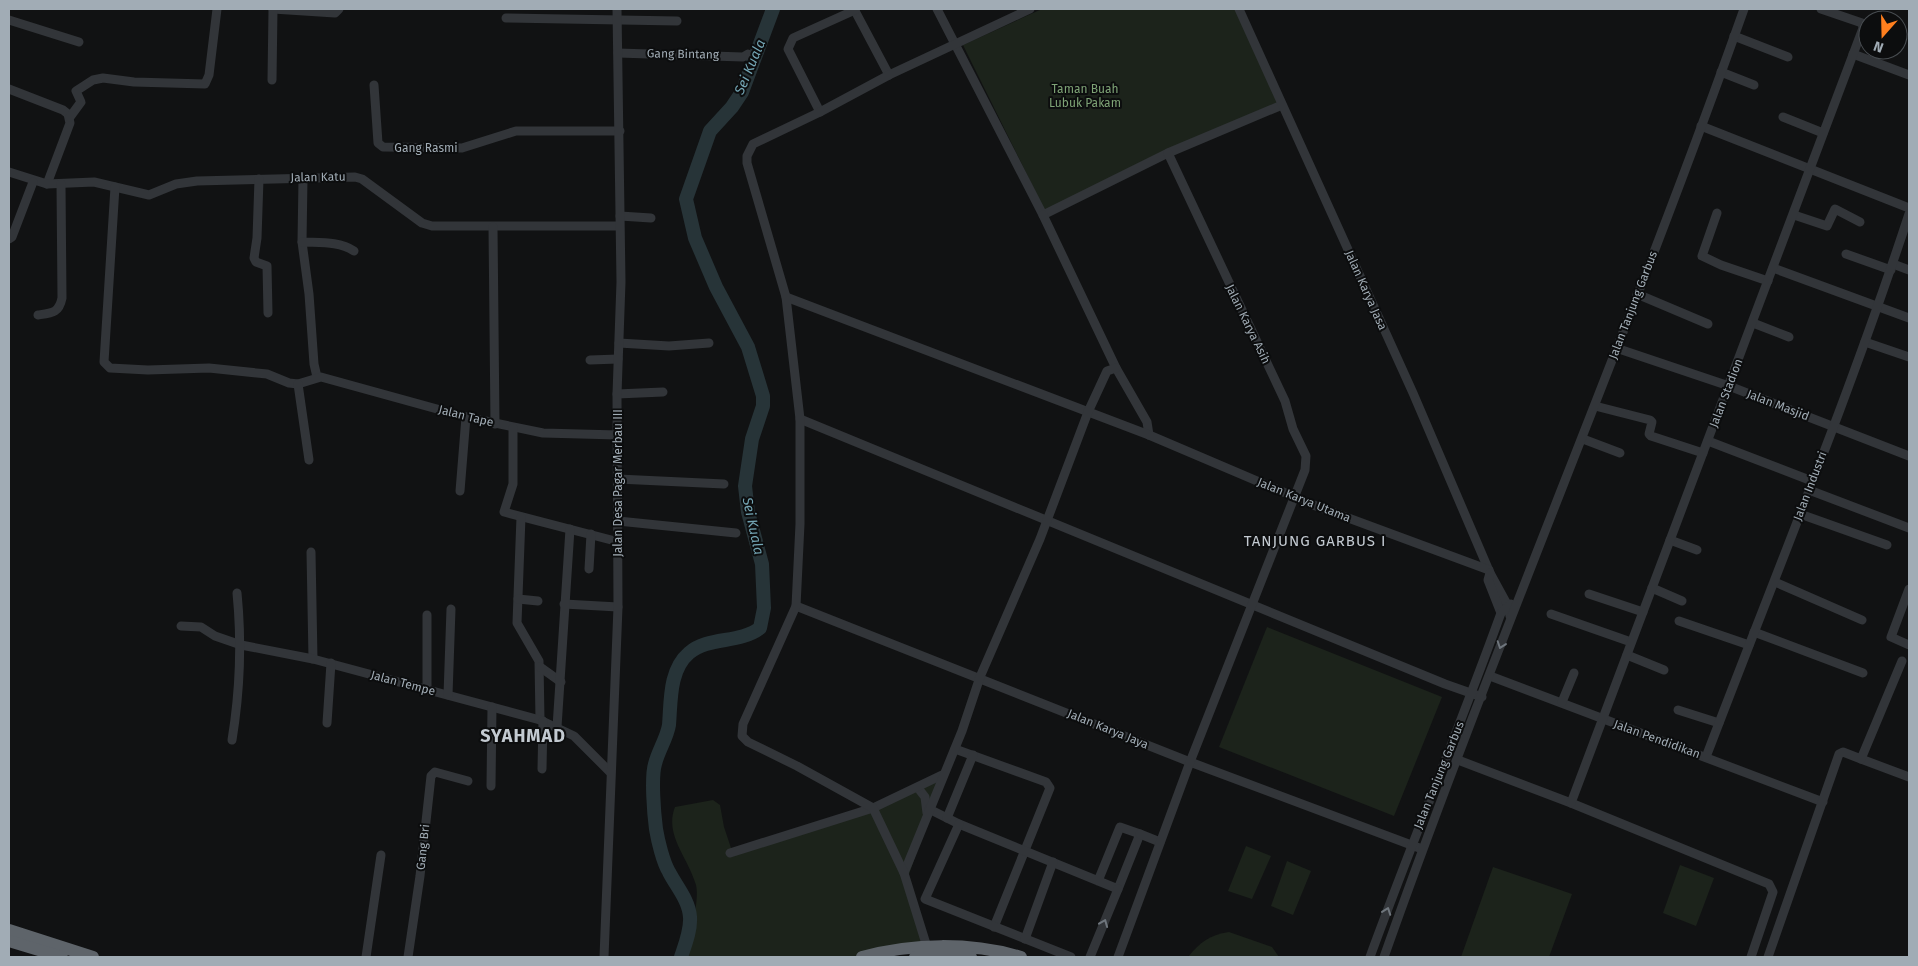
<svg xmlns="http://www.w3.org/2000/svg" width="1918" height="966" font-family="'Fira Sans',sans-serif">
<rect width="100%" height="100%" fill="#111213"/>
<g fill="#1c231b">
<polygon points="1042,9 1235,9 1278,103 1045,211 963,45"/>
<polygon points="1267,627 1442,697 1394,816 1219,747"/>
<path d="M943,777L905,886L923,945L859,957H685C689,940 700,901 696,885C688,857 664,835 675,807L713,800L720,805L724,827L733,854L871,810Z"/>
<polygon points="1246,846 1271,856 1252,899 1228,891"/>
<polygon points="1287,861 1311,871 1293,915 1271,906"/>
<polygon points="1680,865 1714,878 1696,926 1663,913"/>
<polygon points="1493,867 1572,894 1549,957 1461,957"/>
<path d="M1229,932L1272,947L1279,957H1188C1200,942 1210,935 1229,932Z"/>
</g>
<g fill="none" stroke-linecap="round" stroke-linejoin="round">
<path stroke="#273438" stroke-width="14" d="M681,957C685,945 691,930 690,917C689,900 676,886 669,872C663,862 658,841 656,829C654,814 651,777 655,764C658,751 667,738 669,725C671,701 669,670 689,653C709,636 739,644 760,628L764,608L762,564L748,512L745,486L752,439L763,406V396L748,347L716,287L695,238L686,199L710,131L732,107L742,92L773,9"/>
<g stroke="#323539" stroke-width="9">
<polyline points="273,9 335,13 339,9"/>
<polyline points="854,9 889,75"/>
<polyline points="937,9 1043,215 1168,153 1282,105"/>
<polyline points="1239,9 1413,393 1490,573 1508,606 1510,616"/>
<polyline points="506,18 677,21"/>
<polyline points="9,20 79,42"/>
<polyline points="1734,36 1788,57"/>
<polyline points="618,53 743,57 748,54"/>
<polyline points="1853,54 1909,75"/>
<polyline points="1721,72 1754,85"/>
<polyline points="272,80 273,9"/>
<polyline points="374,85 378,143 383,147 462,148 516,131 620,131"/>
<polyline points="9,89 63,110 68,114 70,123 47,184"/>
<polyline points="820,112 788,49 793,38 855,10"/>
<polyline points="70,117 81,102 76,91 93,80 103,78 134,82 205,84 209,75 217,9"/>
<polyline points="1783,117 1823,133"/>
<polyline points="1701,126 1909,208"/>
<polyline points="9,172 47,184 94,182 149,195 176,184 197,181 355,177 362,179 422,223 432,226 619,226"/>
<polyline points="259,179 257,238 254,258 256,262 267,266 268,313"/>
<polyline points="303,179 302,242 309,294 314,364 317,377"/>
<polyline points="115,187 104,362 110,368 148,370 209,368 267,374 289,383 298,384 321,377 466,417 543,433 618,435"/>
<polyline points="1717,213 1702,256 1721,265 1768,281"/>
<polyline points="1043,215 1116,368 1147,422 1149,435"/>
<polyline points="1794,215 1827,226 1835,209 1860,222"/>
<polyline points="620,216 651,218"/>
<polyline points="493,227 495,424"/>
<polyline points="9,239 12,237 33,182"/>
<path d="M302,242C319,243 339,241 354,251"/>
<polyline points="1846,254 1891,270"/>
<polyline points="1893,264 1909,270"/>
<polyline points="1773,268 1909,318"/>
<polyline points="1637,294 1708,324"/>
<polyline points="786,297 1149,435 1316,506 1489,570"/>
<path d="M38,315C52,313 59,313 62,298L61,184"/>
<polyline points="1753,323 1789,337"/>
<polyline points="1865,342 1909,357"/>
<polyline points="619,343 669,346 709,343"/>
<polyline points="1616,348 1729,386 1909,456"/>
<polyline points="590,360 618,359"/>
<polyline points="298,384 309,460"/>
<polyline points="617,394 663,392"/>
<polyline points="1595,406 1650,420 1652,422 1649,434 1651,436 1703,453"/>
<polyline points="800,419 1445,684 1482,697"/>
<polyline points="513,428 513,484 504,512 619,542"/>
<polyline points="1583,439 1620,453"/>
<polyline points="1708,441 1812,481"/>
<polyline points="618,479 724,484"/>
<polyline points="1809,490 1909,528"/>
<polyline points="460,491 466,417"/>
<polyline points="1800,514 1887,545"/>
<polyline points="521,517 517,623 539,661 540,720"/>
<polyline points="618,521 736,533"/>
<polyline points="1670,540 1697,550"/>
<polyline points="311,552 313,659"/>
<polyline points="589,569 591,534"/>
<polyline points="1490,573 1488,580 1501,613"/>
<polyline points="1775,582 1862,620"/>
<polyline points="1652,588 1682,601"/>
<polyline points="1909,589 1891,637 1909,645"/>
<polyline points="1589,594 1643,612"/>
<polyline points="518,599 538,601"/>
<polyline points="564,604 618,607"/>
<polyline points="796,606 1190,762 1422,849"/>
<polyline points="1551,614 1631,642"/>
<polyline points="1679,621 1749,645"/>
<polyline points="181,626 201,627 215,636 241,645 313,659 540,720 574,736 610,772"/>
<polyline points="1754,632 1863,673"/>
<polyline points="1627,655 1664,670"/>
<polyline points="540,667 561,682"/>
<polyline points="1490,676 1823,802"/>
<polyline points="427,690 427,615"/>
<polyline points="448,695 451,609"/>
<polyline points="1562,702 1574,673"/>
<polyline points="1678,710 1719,723"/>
<polyline points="327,723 331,663"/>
<polyline points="557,727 570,529"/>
<path d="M232,740C240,691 242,643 237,593"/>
<polyline points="955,749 1046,782 1050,788 994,927"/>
<path d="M1706,757C1775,576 1849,397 1909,214"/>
<polyline points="1861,759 1909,777"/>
<polyline points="1458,760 1571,803 1769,884 1773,892 1751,957"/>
<polyline points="542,769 543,721"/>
<polyline points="491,786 492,707"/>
<polyline points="918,788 925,797 927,813"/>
<polyline points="1571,803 1863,28 1862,23 1821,9"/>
<polyline points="929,809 959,824 1118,889 1140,834 1120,827 1098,881"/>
<polyline points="947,818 973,755"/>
<polyline points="959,824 925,899 1071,957"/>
<polyline points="1140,834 1160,842"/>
<polyline points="730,853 873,808 942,775"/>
<polyline points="904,873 962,731 980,677 1040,539 1088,412 1107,371 1116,368"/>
<polyline points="1025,939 1053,862"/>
<polyline points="927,947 904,873 873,808 797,766 748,742 742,736 743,724 796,606 800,524 800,419 786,297 747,163 747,156 753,144 820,112 889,75 1030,9"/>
<polyline points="366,957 381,855"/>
<polyline points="408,957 420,876 431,776 435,772 468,781"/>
<polyline points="604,957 618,607 617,394 621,282 617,9"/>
<polyline points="1090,957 1118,889"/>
<polyline points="1118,957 1190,762 1305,470 1306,456 1293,429 1285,401 1168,153"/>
<path d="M1370,957C1412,842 1459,729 1501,613L1511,604"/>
<path d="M1384,957C1497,638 1631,328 1744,9"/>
<polyline points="1768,957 1839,754 1843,752 1861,759 1902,661"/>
</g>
<g stroke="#5e646a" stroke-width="12">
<polyline points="9,930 93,957"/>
<polyline points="9,941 62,957"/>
<path d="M862,957C913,943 970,942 1021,957"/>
<polyline points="915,957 971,957"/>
</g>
</g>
<defs><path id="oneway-chevron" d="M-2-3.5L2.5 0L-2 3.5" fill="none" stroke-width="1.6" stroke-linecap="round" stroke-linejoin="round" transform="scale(1.25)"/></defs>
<g stroke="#6f767d">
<use href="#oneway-chevron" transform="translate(1501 645) rotate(109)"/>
<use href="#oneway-chevron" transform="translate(1387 911) rotate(-70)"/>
<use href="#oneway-chevron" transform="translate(1104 923) rotate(-68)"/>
</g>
<g text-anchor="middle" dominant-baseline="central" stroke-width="4" stroke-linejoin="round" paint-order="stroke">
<g font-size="12" fill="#a1acb5" stroke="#0c0d0e">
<text transform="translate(683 54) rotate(1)">Gang Bintang</text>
<text x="426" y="148">Gang Rasmi</text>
<text transform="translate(318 177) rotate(-1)">Jalan Katu</text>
<text transform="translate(1366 290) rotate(66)">Jalan Karya Jasa</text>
<text transform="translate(1633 305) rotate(-69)">Jalan Tanjung Garbus</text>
<text transform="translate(1248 324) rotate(64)">Jalan Karya Asih</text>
<text transform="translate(1726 393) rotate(-69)">Jalan Stadion</text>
<text transform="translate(1778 405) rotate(21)">Jalan Masjid</text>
<text transform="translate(466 416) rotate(14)">Jalan Tape</text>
<text transform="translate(618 483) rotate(-90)">Jalan Desa Pagar Merbau III</text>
<text transform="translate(1810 486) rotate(-69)">Jalan Industri</text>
<text transform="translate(1304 500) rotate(22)">Jalan Karya Utama</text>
<text transform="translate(403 683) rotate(15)">Jalan Tempe</text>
<text transform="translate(1108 729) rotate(22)">Jalan Karya Jaya</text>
<text transform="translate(1657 739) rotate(20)">Jalan Pendidikan</text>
<text transform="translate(1439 775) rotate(-68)">Jalan Tanjung Garbus</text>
<text transform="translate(423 847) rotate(-84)">Gang Bri</text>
</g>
<g font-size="12" fill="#7ea376" stroke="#0c0d0e">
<text x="1085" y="89">Taman Buah<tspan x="1085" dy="14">Lubuk Pakam</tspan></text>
</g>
<g font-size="14" font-style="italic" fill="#74a6b5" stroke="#0c0d0e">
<text transform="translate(750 67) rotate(-67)">Sei Kuala</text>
<text transform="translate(753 526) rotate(78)">Sei Kuala</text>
</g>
<g font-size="15" letter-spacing="1" fill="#c3cad1" stroke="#0c0d0e">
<text x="1315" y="541">TANJUNG GARBUS I</text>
</g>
<g font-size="18" font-weight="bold" letter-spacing="1" fill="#c3cad1" stroke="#0c0d0e">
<text x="523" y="736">SYAHMAD</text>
</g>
</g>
<rect width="1918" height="966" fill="none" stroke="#a1acb5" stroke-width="20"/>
<g transform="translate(1883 35) rotate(200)"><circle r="24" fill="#0c0d0e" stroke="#484d51"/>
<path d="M0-4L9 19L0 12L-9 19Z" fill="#ff7f1e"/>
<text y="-8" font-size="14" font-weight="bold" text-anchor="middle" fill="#a1acb5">N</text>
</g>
</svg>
